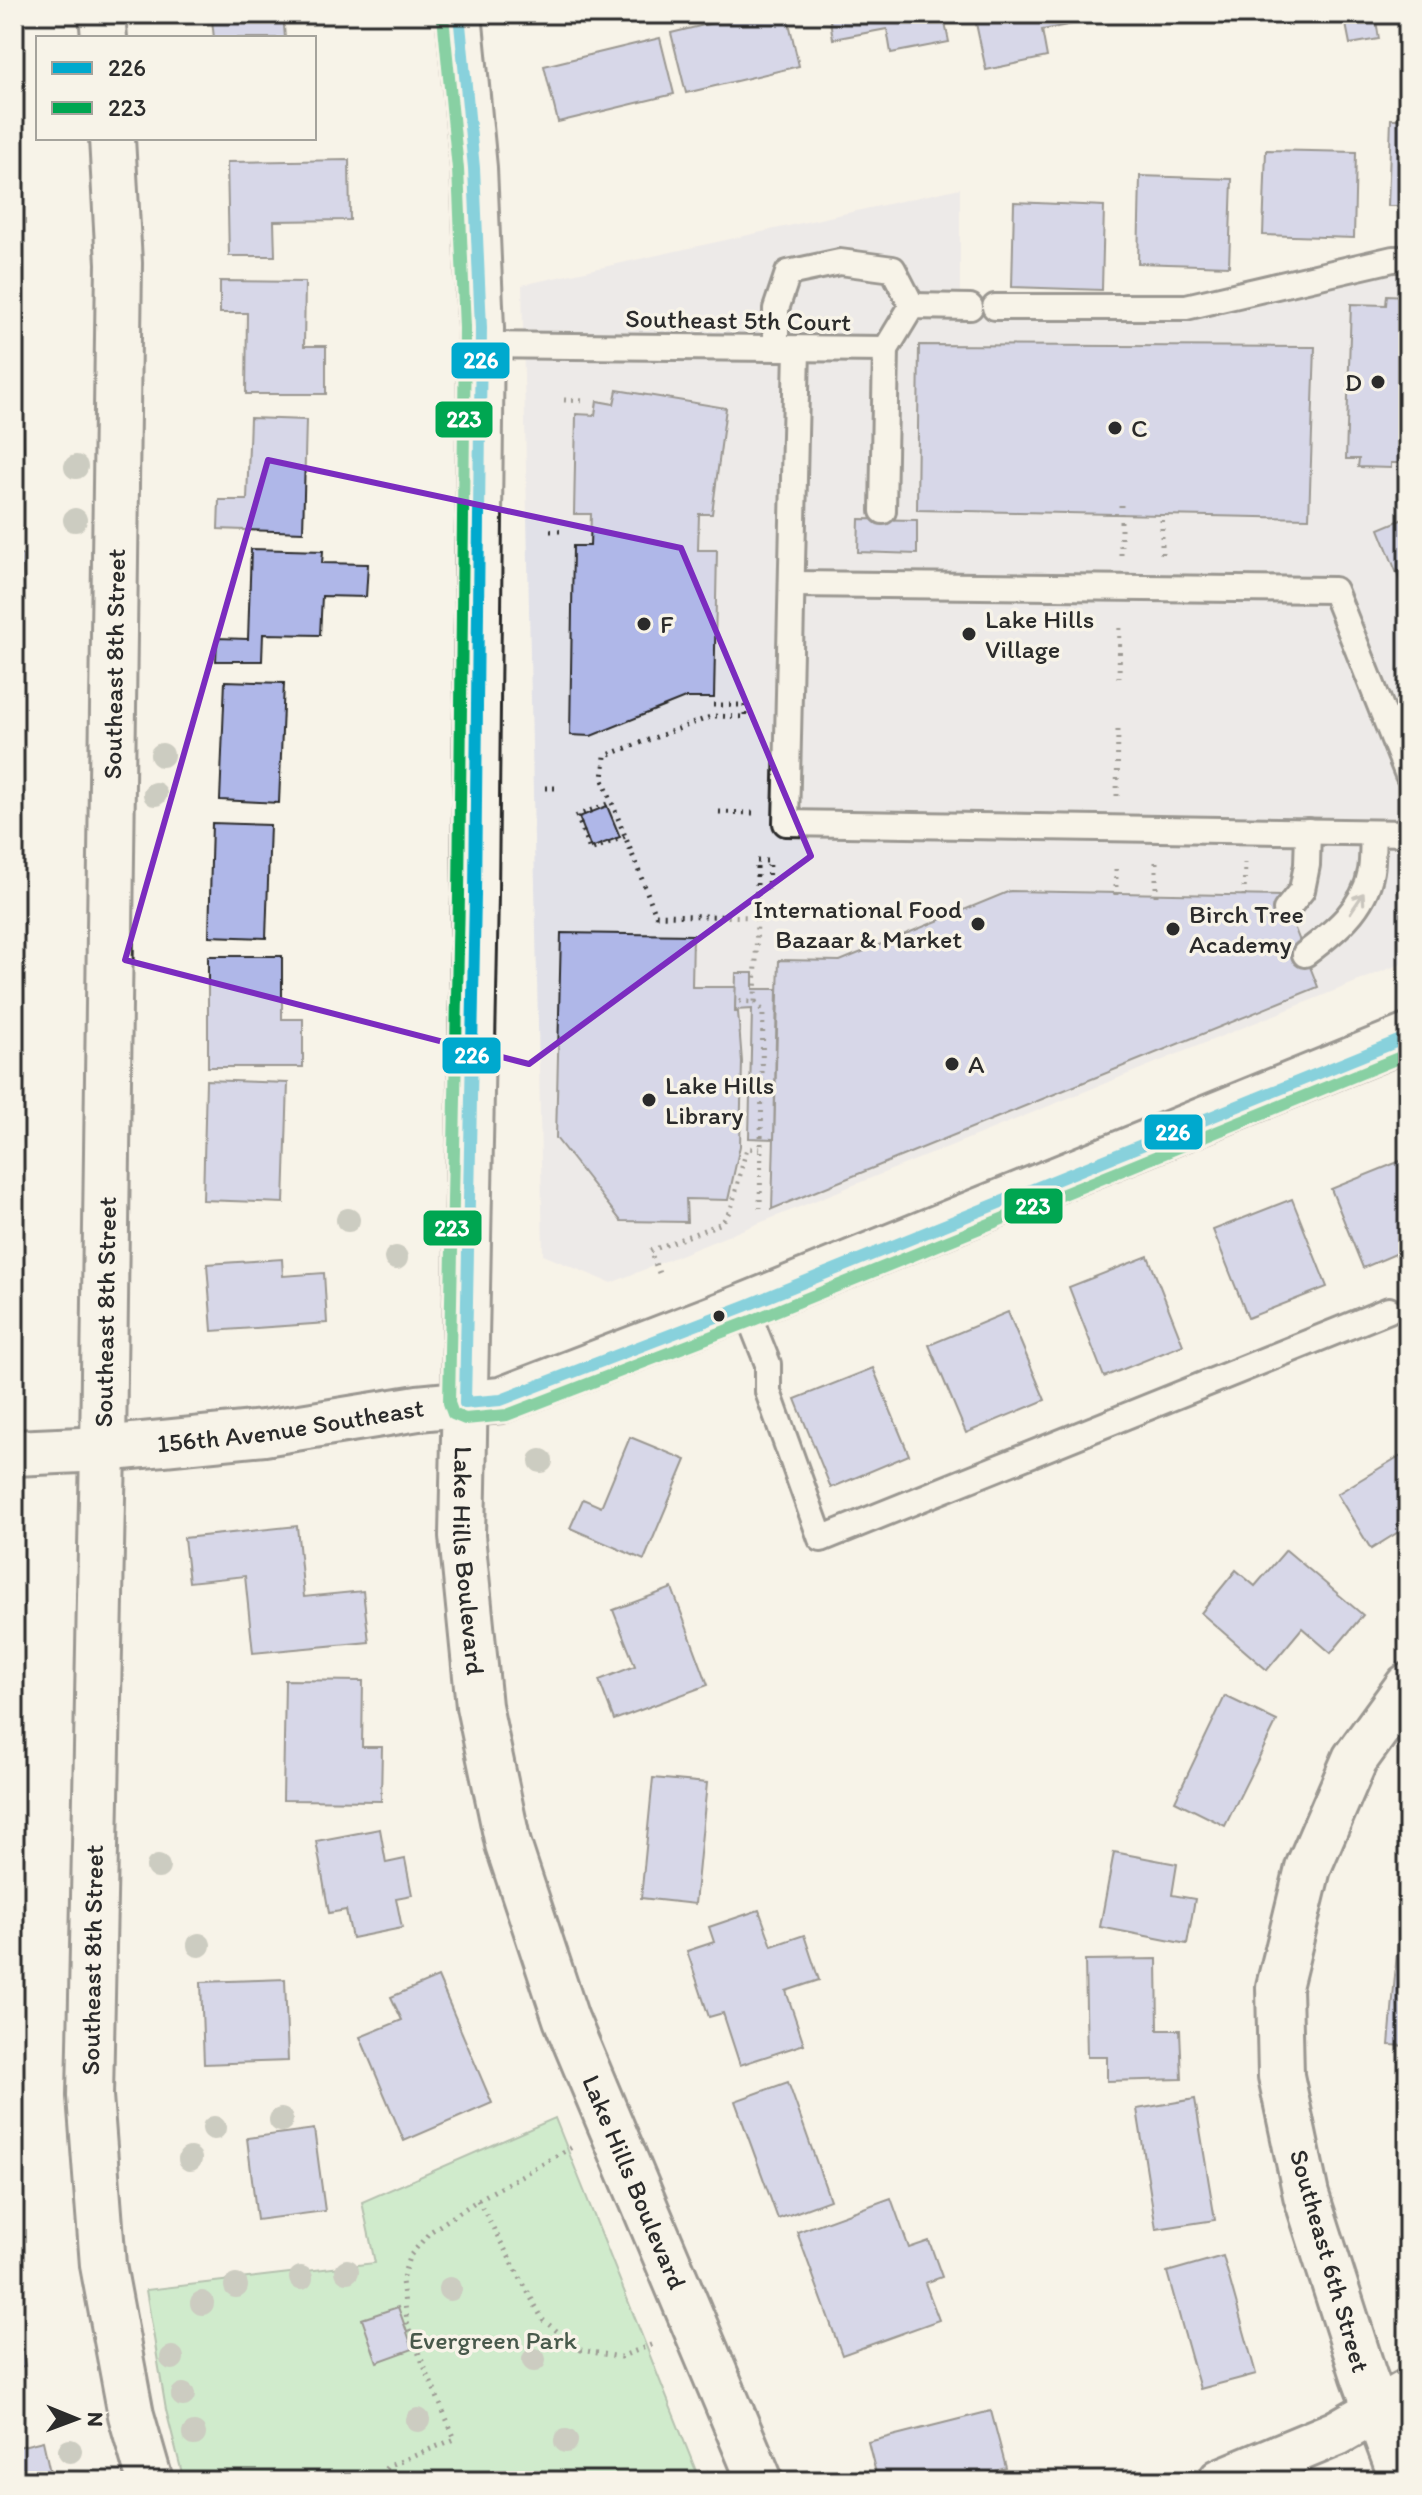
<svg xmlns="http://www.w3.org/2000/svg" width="1422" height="2495" font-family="Itim,sans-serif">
<rect width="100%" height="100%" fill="#f7f3e8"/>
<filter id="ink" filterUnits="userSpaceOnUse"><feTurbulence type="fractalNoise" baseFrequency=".0125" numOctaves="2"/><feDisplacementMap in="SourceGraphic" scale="16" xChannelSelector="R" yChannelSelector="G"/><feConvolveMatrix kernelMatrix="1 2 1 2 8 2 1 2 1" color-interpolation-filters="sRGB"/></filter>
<g filter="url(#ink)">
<polygon fill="#e1e1e8" points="960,188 960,307 1186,307 1408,259 1408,961 611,1283 543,1255 522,285"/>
<polygon fill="#a0e2ac" stroke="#66866c" stroke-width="2" points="555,2118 700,2481 184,2481 166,2410 146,2290 375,2263 362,2202"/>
<g fill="#afb7e8" stroke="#2b2b2b" stroke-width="2">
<polygon points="283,14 285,38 214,38 212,20"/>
<polygon points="750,14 787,14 799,66 686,93 671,33"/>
<polygon points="829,14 963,14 963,15 944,18 949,42 891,53 887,29 833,39"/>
<polygon points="974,14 1081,14 1083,22 1042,30 1047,57 986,70"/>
<polygon points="1344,14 1375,14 1379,39 1350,44"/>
<polygon points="660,38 674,94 558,122 544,66"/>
<polygon points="1391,119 1408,119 1408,206 1388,206"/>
<polygon points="1266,150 1356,152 1354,238 1263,235"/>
<polygon points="349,160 350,220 274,221 275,256 229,256 227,162"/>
<polygon points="1140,176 1232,179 1229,266 1138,263"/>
<polygon points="1014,202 1104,206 1102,290 1012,287"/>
<polygon points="220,281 305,282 304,346 326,346 326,394 246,394 247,313 220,313"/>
<polygon points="1387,295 1408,296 1408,463 1391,463 1391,468 1358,467 1359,459 1346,459 1351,304 1386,305"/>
<rect x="14" y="339" width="6" height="41"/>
<polygon points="919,345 1315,347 1309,518 917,510"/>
<polygon points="617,390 726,408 712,514 699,514 698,550 717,550 714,698 685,698 591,736 570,735 573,546 590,546 591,514 574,514 576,414 595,415 597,401 614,404"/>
<polygon points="14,400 22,400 24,452 14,452"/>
<polygon points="250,418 306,420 303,532 218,529 219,500 247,500"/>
<polygon points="1408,517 1408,601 1379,529"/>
<polygon points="859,519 917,520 917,554 858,552"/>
<polygon points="251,549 323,551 322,563 368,564 366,597 322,596 320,635 263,634 262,661 216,661 217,638 248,639"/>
<polygon points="14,555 23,555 20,667 14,667"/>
<polygon points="225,681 284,683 279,803 220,800"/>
<polygon points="607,806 620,837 591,848 579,817"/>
<polygon points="212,823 270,825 266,938 209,936"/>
<polygon points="1010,891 1282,896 1318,987 772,1209 779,960 840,961"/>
<polygon points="561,933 693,935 692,987 736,987 735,1012 738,1012 742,1062 740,1146 728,1200 686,1199 687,1222 621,1221 556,1138"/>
<polygon points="208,956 282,956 282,1019 303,1019 303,1067 208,1067"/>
<polygon points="736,973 753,973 753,989 777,989 774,1139 749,1138 752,1009 735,1010"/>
<polygon points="206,1080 288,1083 284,1203 203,1200"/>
<polygon points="1408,1158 1408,1251 1407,1249 1363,1268 1331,1189"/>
<polygon points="1292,1199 1327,1287 1248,1318 1213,1230"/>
<polygon points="1148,1256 1183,1345 1104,1377 1069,1287"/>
<polygon points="282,1259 283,1276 324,1273 327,1323 212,1331 207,1264"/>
<polygon points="1008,1312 1045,1400 966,1433 929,1345"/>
<polygon points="873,1368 909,1455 831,1488 795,1399"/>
<polygon points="630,1437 686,1460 644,1560 570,1528 583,1499 601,1507"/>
<polygon points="1408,1451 1408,1526 1371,1549 1337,1494"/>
<polygon points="297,1526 304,1597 363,1591 369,1642 253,1653 245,1576 189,1582 184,1538"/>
<polygon points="1286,1550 1363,1615 1331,1653 1302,1628 1267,1670 1201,1613 1236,1570 1255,1586"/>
<polygon points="672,1588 708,1685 614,1720 599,1680 635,1666 613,1610"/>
<polygon points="285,1680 363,1681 362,1747 382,1747 381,1801 283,1800"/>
<polygon points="1225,1696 1277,1721 1225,1826 1175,1801"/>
<polygon points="653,1778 707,1783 695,1904 641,1898"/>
<polygon points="380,1829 386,1863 405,1859 412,1895 396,1898 402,1928 352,1938 346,1910 329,1913 316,1841"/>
<polygon points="1114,1852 1177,1864 1172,1895 1195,1899 1187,1944 1100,1927"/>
<polygon points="1401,1906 1408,1907 1408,2046 1389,2045"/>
<polygon points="759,1910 772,1946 804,1935 819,1980 786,1991 804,2044 740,2065 723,2013 709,2017 687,1951 714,1942 709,1927"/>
<polygon points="1157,1959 1158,2030 1180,2030 1182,2079 1107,2081 1107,2057 1087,2057 1085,1960"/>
<polygon points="438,1977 492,2103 404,2141 360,2037 402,2020 391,1997"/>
<polygon points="285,1979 288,2061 204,2064 201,1982"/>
<polygon points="788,2082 830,2200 778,2219 735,2101"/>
<polygon points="1195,2099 1215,2220 1156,2229 1137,2109"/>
<polygon points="314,2129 325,2211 257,2220 247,2138"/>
<polygon points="891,2198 909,2248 929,2241 942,2277 925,2283 939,2320 842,2355 797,2232"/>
<polygon points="1223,2256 1256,2374 1200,2389 1167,2272"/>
<polygon points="14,2304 25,2366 18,2367 22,2390 14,2391"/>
<polygon points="398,2307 413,2349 377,2362 362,2319"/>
<polygon points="991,2411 1006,2468 957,2481 878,2481 868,2442"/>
<polygon points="43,2441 52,2481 14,2481 14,2448"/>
</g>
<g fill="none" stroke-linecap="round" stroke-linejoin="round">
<defs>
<g id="service">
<polyline points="995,307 1186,307 1393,259 1408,259"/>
<polyline points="481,345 886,349 912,306 970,307"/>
<polyline points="776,347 776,309 788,273 840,262 893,269 912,306"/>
<polyline points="797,349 786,823 1408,833"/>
<polyline points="883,511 886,349"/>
<polyline points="792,584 1334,590 1408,775"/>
<polyline points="1286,910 1302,890 1307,865 1308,831"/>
<path d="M1305,954C1333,933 1365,908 1371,871C1373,859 1372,845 1373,833"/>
<polyline points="745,1306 768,1364 768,1392 821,1539 1389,1310"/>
</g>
<g id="minor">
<polyline points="102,14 104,38"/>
<polyline points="112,138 119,263 103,1449 90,2096 103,2265 131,2415 150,2481"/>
<polyline points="1221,2481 1337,2433 1408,2392"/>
<polyline points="1403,2481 1364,2376 1306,2195 1281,2076 1279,1987 1308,1868 1355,1759 1408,1686"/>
</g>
<g id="tertiary">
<path id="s1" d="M459,14L474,168L481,328L475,895L462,1536L479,1706L508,1844L566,2019L760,2481"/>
<path id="s2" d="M14,1453L103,1449L264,1433L418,1408L501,1400L745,1306L1408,1037"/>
</g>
</defs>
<use href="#service" stroke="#2b2b2b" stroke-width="30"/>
<use href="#minor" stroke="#2b2b2b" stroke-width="50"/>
<use href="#tertiary" stroke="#2b2b2b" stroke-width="50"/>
<g stroke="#2b2b2b" stroke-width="5" stroke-dasharray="2 6" stroke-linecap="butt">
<polyline points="564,400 586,401"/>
<polyline points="550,531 566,531"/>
<polyline points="1162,554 1162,515"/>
<polyline points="1121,555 1121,504"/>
<polyline points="1119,678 1120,622"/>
<polyline points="713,705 745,705 745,717 713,716 605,756 603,780 656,915 757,917 755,1002 735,1001"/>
<polyline points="545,788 557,788"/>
<polyline points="1117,796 1118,729"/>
<polyline points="607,804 577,816 590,850 626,836"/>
<polyline points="719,812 753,813"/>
<polyline points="1116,895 1116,863"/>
<polyline points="1156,896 1156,861"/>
<polyline points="1244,896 1245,863"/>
<polyline points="757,917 757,861 769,861 768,890"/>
<polyline points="755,1002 763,1011 760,1208"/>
<polyline points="659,1273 650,1251 722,1223 731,1209 747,1148 760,1149"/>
<polyline points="478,2200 543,2320 581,2350 620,2357 656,2343"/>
<polyline points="262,2478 263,2481"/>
<polyline points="375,2481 387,2467 455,2439 408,2328 402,2281 409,2257 430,2232 478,2200 572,2147"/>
<polyline points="686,2481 708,2471"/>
</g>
<use href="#service" stroke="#f7f3e8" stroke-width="24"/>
<use href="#minor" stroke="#f7f3e8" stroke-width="44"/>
<use href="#tertiary" stroke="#f7f3e8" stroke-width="44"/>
<defs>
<g id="bus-1">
<polyline points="459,14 474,168 481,328 475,895 465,1403"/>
<polyline points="465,1403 501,1400 745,1306 1408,1037"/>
</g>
<polyline id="bus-2" points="443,16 458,169 465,328 459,895 449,1403 453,1414 465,1419 507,1415 751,1321 1408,1054"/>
</defs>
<use href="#bus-1" stroke="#f7f3e8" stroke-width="18"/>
<use href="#bus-2" stroke="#f7f3e8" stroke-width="18"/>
<use href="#bus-1" stroke="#00a9ce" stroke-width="12"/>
<use href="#bus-2" stroke="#00a651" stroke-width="12"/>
</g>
<g fill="#979e92">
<circle cx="76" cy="467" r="12"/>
<circle cx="75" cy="520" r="12"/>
<circle cx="162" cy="755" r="12"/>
<circle cx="155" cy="794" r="12"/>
<circle cx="348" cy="1220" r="12"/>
<circle cx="396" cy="1258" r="12"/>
<circle cx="541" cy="1461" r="12"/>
<circle cx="158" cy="1867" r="12"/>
<circle cx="199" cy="1945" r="12"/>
<circle cx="281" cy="2120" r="12"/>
<circle cx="214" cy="2128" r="12"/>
<circle cx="190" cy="2159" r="12"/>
<circle cx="347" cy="2271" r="12"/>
<circle cx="301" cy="2278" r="12"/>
<circle cx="236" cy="2286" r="12"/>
<circle cx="450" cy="2289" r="12"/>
<circle cx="202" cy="2303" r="12"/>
<circle cx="172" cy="2358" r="12"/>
<circle cx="534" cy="2360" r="12"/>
<circle cx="183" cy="2395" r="12"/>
<circle cx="418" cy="2420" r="12"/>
<circle cx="194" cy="2434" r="12"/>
<circle cx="566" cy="2441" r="12"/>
<circle cx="70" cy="2451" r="12"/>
</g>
<defs><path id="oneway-shaft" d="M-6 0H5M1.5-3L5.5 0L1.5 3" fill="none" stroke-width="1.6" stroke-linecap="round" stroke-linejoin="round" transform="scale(2)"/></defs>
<use stroke="#918f8a" href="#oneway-shaft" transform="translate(1357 903) rotate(-56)"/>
</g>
<path d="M0 0H1422V2495H0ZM268,460L681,548L811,856L529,1064L125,960Z" fill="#f7f3e8" fill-opacity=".55" fill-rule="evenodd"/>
<path fill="none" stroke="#7b2cbf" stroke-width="6" stroke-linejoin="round" d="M268,460L681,548L811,856L529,1064L125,960Z"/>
<g fill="#2b2b2b" stroke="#f7f3e8" stroke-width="3">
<circle cx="1378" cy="382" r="8"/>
<circle cx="1115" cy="428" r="8"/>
<circle cx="644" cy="624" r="8"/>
<circle cx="969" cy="634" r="8"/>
<circle cx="978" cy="924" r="8"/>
<circle cx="1173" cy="929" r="8"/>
<circle cx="952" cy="1064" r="8"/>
<circle cx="649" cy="1100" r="8"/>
<circle cx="719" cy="1316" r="7"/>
</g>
<g text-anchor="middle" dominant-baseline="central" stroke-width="7" stroke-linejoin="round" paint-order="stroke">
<g font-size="26" fill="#2b2b2b" stroke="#f7f3e8">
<text transform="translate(738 320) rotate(1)">Southeast 5th Court</text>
<text transform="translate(114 664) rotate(-89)">Southeast 8th Street</text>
<text transform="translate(105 1312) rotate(-89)">Southeast 8th Street</text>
<text stroke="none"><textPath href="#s2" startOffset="278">156th Avenue Southeast</textPath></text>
<text stroke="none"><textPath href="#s1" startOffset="1548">Lake Hills Boulevard</textPath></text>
<text transform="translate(92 1960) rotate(-89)">Southeast 8th Street</text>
<text stroke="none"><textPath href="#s1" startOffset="2196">Lake Hills Boulevard</textPath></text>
<text transform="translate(1330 2261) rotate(74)">Southeast 6th Street</text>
</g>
<g font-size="26" fill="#2b2b2b" stroke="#f7f3e8" text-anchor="start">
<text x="1362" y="382" text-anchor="end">D</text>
<text x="1131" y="428">C</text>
<text x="985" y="619">Lake Hills<tspan x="985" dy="30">Village</tspan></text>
<text x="660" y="624">F</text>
<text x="962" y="909" text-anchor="end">International Food<tspan x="962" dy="30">Bazaar &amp; Market</tspan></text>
<text x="1189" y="914">Birch Tree<tspan x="1189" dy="30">Academy</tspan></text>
<text x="968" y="1064">A</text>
<text x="665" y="1085">Lake Hills<tspan x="665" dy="30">Library</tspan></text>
</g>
<g font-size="26" fill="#48594b" stroke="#f7f3e8">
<text x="493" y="2340">Evergreen Park</text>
</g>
</g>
<g stroke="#f7f3e8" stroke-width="3">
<rect x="450" y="341" width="61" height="39" rx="8" fill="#00a9ce"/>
<rect x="434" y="400" width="60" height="39" rx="8" fill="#00a651"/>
<rect x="441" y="1036" width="61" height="39" rx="8" fill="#00a9ce"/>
<rect x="1143" y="1113" width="61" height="38" rx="8" fill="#00a9ce"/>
<rect x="1003" y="1187" width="61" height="38" rx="8" fill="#00a651"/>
<rect x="422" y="1209" width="61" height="38" rx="8" fill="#00a651"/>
</g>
<g font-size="22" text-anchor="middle" font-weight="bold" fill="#fff">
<text x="481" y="368">226</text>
<text x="464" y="427">223</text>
<text x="472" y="1063">226</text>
<text x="1173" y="1140">226</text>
<text x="1033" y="1214">223</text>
<text x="452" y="1236">223</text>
</g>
<rect width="1422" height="2495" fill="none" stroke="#f7f3e8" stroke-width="48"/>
<rect x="24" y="24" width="1374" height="2447" fill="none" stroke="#2b2b2b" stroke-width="3" filter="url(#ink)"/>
<rect x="36" y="36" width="280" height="104" fill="#f7f3e8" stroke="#a5a39c" stroke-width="2"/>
<rect x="52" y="62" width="40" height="12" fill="#00a9ce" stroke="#a5a39c" stroke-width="2"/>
<text x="108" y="76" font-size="24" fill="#2b2b2b">226</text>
<rect x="52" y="102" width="40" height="12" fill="#00a651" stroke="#a5a39c" stroke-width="2"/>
<text x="108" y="116" font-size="24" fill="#2b2b2b">223</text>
<g transform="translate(76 2419) rotate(91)" stroke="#f7f3e8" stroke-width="6" paint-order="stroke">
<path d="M0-6L14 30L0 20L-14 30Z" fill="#2b2b2b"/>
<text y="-12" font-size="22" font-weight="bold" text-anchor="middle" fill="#2b2b2b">N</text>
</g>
</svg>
